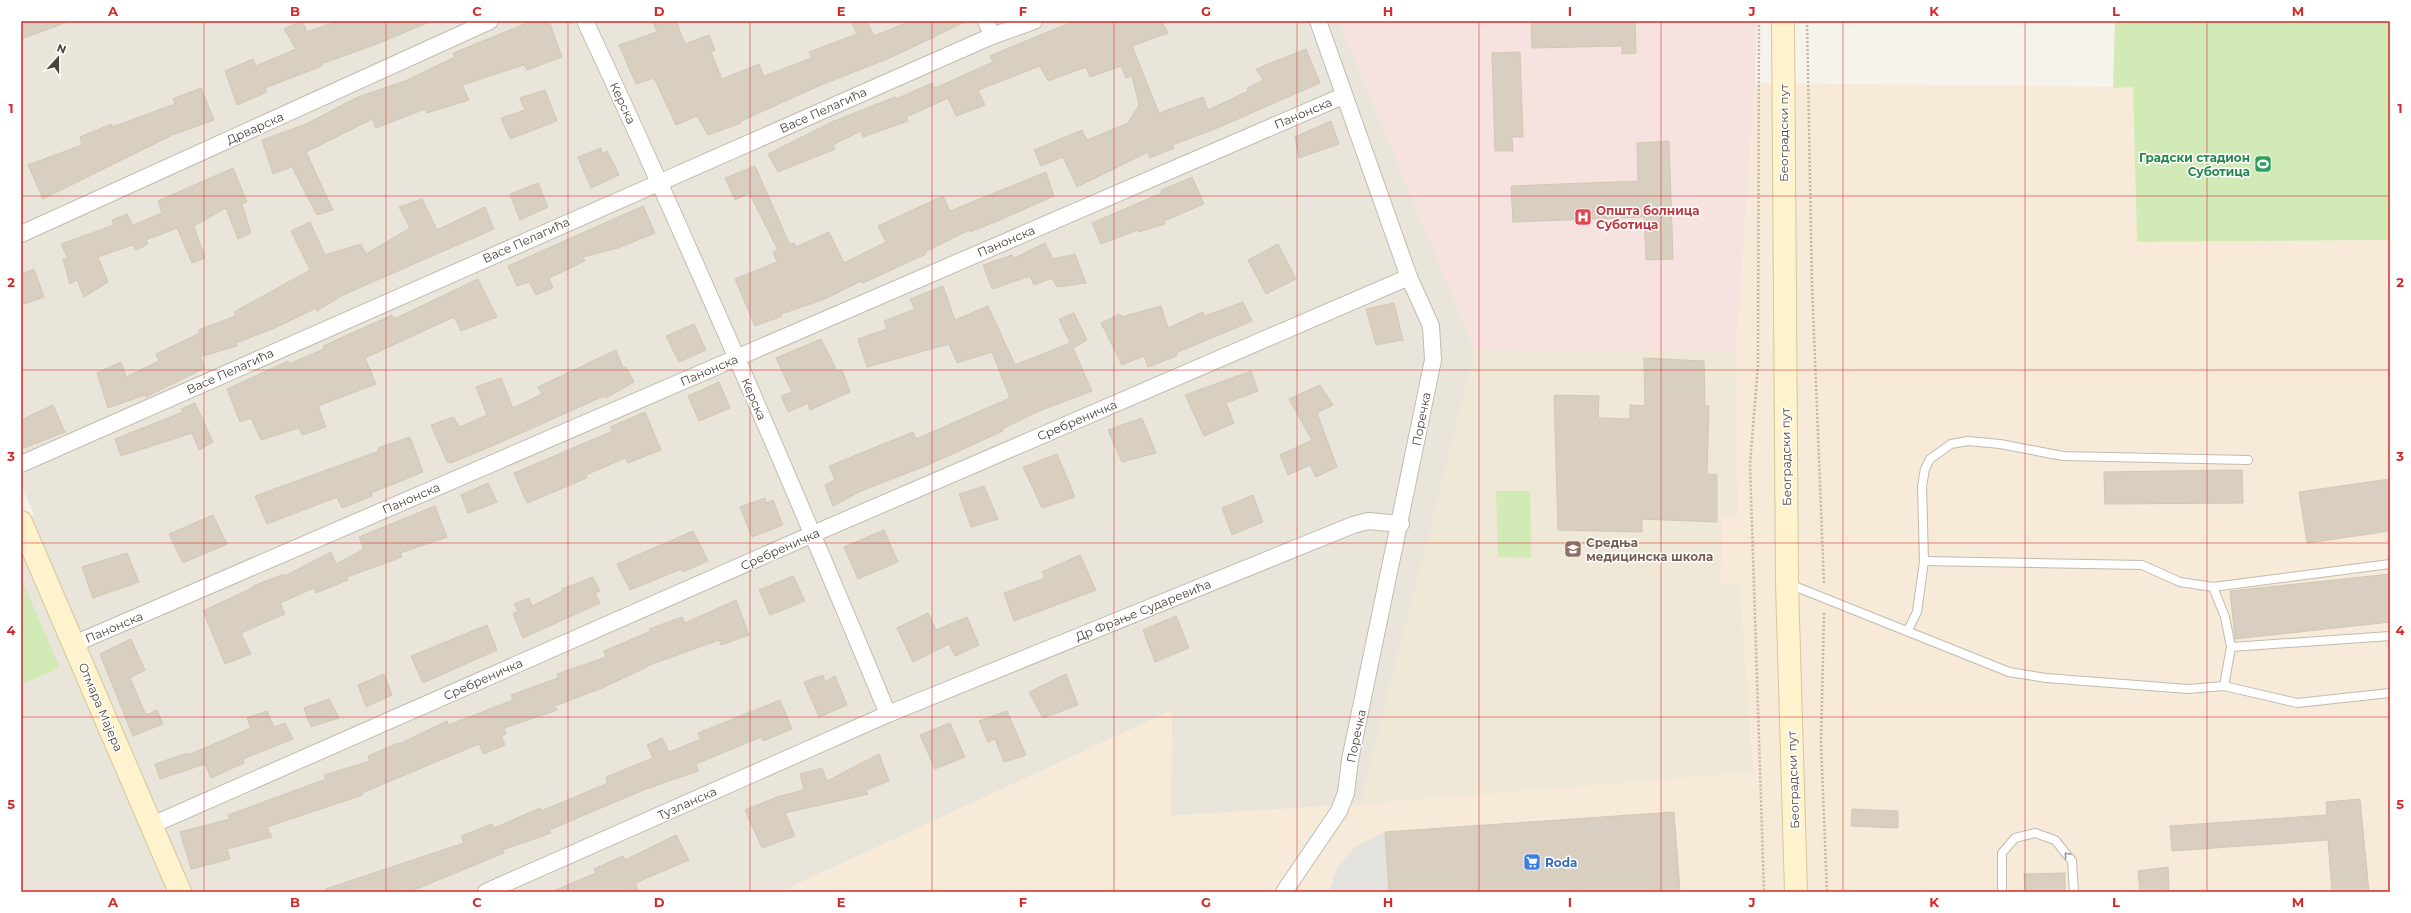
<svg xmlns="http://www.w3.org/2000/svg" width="2411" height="913" font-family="Montserrat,sans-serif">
<rect width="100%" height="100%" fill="#f6f3ec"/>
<polygon fill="#eae5da" points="21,21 1339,21 1475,350 1736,352 1722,516 1721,583 1753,772 1360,804 1170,816 1172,711 780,892 21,892 21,521 34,515 21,484"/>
<polygon fill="#f7ead8" points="1755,83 2133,87 2137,242 2390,240 2390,892 780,892 1172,710 1171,816 1360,804 1753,772 1740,583 1721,583 1722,515 1738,514 1736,352"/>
<polygon fill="#efe8d6" points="1475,350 1736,352 1738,515 1722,516 1721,583 1740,583 1753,772 1360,804"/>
<polygon fill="#f6e3e0" points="1339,21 1757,21 1755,83 1736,352 1475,350"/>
<g fill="#d2eab5">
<polygon points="2115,21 2390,21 2390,240 2137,242 2133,87 2113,88"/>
<polygon points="1496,491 1530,491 1531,558 1498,557"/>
<polygon points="21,578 60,668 21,684"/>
</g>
<polygon fill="#e5e3e0" points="1385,832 1389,892 1329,892 1337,868 1354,848"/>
<g fill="#d8cfc1" stroke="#d3c7b4">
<polygon points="21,21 64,21 65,23 21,39"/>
<polygon points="302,21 307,32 338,21 432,21 377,44 321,64 322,66 265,88 267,92 237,105 225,71 253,59 256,66 296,49 284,29"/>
<polygon points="532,21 549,21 562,57 527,70 524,65 462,85 469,100 427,113 425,109 376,128 372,119 306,152 333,210 317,215 292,167 273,174 262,140 306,124 358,97 405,81 455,57 453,53"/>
<polygon points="653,21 676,21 685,44 709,35 715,50 711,52 722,79 759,64 764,76 812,58 809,52 857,34 851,21 867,21 874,36 911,21 967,21 892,57 821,85 741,121 741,123 708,135 697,116 676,125 654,78 636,84 619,45 657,32"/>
<polygon points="1075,21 1162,21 1168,33 1132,46 1159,113 1203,97 1208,110 1248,91 1247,88 1263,80 1256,69 1306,49 1320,83 1215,129 1172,145 1174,148 1150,158 1148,152 1077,187 1063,157 1041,166 1034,150 1082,130 1087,140 1128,123 1139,105 1132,76 1126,78 1121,66 1090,77 1086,67 1048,81 1040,66 978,90 985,105 956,116 948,98 906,117 908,121 863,137 861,131 833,145 835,149 778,172 768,154 834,121 895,97 896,99 932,83 935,88 993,62 990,56 1006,49"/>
<polygon points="1531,21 1635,21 1636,53 1622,54 1622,46 1532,48"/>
<polygon points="1520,52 1523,137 1512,137 1513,151 1495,151 1492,53"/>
<polygon points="201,88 214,120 172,135 43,199 28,165 82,145 80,137 111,124 112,127 175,104 173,99"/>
<polygon points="545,90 557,121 510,139 501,118 525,110 520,98"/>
<polygon points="1331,121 1339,144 1299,158 1295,137"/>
<polygon points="1669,141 1673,259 1646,260 1644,217 1513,222 1511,186 1638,181 1637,143"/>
<polygon points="601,148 602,154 607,151 619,175 591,188 578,157"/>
<polygon points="755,166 790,245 794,243 796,247 829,232 844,263 886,242 878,226 943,196 950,211 1046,172 1054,196 1000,220 970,232 969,230 925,252 926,254 863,283 861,281 825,299 781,314 782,316 755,326 735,279 777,262 773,252 778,250 749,193 735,200 725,178"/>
<polygon points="233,168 247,202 242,204 251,233 238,239 226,208 194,226 205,258 192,263 177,228 146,240 148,244 136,250 133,245 98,257 108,282 84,297 77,280 70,284 63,259 68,259 61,244 114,225 112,220 127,214 133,225 162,213 158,201"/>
<polygon points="1192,177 1204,204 1164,221 1165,224 1139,232 1138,230 1101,244 1092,223 1162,193 1161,190"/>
<polygon points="538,183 548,207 520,220 510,194"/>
<polygon points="422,199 437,230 485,207 494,229 343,295 317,311 316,308 275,328 236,343 237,346 200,357 205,368 146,397 145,395 108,408 97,373 121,362 126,377 159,361 156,354 200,333 198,330 236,316 234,312 310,270 291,231 310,222 325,255 361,244 366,254 410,228 399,207"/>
<polygon points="643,206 655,233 618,248 583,257 585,261 549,278 553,288 536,295 529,282 517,286 508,266"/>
<polygon points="1045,243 1053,259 1075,254 1086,283 1057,287 1052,278 1034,285 1030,276 992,289 983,265 1012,255 1014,258"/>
<polygon points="1278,244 1296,279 1266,294 1248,260"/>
<polygon points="34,269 44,297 21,305 21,274"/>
<polygon points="478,279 497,317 461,331 454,317 365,358 376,384 318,406 326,427 302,435 299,428 261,440 251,418 240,422 227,389 288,361 289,364 324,349 323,346 392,315 394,319"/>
<polygon points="943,286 955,320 988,306 1015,365 1070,343 1059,319 1074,313 1087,340 1073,348 1092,391 1039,411 1002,429 1003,431 928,465 861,491 833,506 825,485 835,480 829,466 913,432 916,439 1010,398 992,352 957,363 949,344 867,367 858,339 887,329 884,321 915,309 910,299"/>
<polygon points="1243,302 1252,321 1176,353 1177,356 1148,367 1144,356 1122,365 1101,323 1120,314 1121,317 1161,306 1168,328 1203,312 1205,316"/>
<polygon points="1394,303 1403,340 1376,345 1366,309"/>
<polygon points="694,324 706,350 679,362 666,336"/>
<polygon points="821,339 837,371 842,370 850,392 810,410 808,403 788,412 781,396 792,392 776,358"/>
<polygon points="616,350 623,368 626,367 634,382 606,398 604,396 499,443 451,463 447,462 431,425 453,417 460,427 487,415 476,387 501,378 513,408 542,394 538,387"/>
<polygon points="1644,358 1704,361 1705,406 1709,406 1707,474 1717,475 1717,522 1642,519 1642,532 1558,530 1554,395 1599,396 1598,418 1630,419 1630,405 1645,406"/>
<polygon points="1251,371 1258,391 1226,403 1234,423 1204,436 1185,395"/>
<polygon points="719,382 730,408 699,421 688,396"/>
<polygon points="1320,385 1333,405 1317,413 1337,467 1316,477 1310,465 1288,475 1280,455 1312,440 1289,399"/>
<polygon points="195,403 213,442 199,450 192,433 121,456 115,439 183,412 181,409"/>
<polygon points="53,405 65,432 24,448 21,440 21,420"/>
<polygon points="645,412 661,450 628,463 625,458 586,475 587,478 527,503 514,473 613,431 610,427"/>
<polygon points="1142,418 1156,453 1122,462 1108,430"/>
<polygon points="410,437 423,472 371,493 372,496 342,508 337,497 267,524 255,496 379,451 378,448"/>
<polygon points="1057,454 1075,497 1042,508 1023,467"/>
<polygon points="2242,470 2243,503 2105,504 2104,472"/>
<polygon points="2390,479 2390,531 2307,543 2299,492"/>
<polygon points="488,483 497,502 468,513 461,495"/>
<polygon points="984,486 998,519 971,527 959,494"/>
<polygon points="1253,495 1263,522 1232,535 1222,508"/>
<polygon points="765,498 766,503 773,500 783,525 752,537 740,507"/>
<polygon points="435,506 447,537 400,553 402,557 347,577 348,580 316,593 314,588 280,603 285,614 241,633 251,654 225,664 203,611 254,587 253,586 284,574 285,576 331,552 336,564 364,549 359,537"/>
<polygon points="213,515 227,544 183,563 169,534"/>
<polygon points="884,530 898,562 858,579 844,547"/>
<polygon points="693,531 708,561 683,572 681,569 630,590 617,564"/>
<polygon points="127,553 139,582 93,598 82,567"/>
<polygon points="1080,555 1096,590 1014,621 1004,593 1045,578 1042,572"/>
<polygon points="2390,574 2390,622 2235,639 2230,591"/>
<polygon points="793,576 805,601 770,615 759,590"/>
<polygon points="593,577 600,591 595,593 600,603 523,638 513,614 518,611 514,604 529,598 532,606 563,591 562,589"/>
<polygon points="736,600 749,635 721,645 719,640 647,666 647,667 602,688 555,706 557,710 504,728 506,734 501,735 505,745 483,754 479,744 362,793 363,795 267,827 272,837 227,849 230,859 191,869 180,832 230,819 228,815 326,779 324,775 370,761 368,756 398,743 399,744 447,721 448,725 513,700 511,695 558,678 557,674 606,657 604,651 651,631 649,629 682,617 685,623"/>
<polygon points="928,613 936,630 967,617 979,645 955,656 949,644 913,662 897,628"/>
<polygon points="1176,616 1189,648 1155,662 1143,630"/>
<polygon points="487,625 497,650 423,683 411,656"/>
<polygon points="131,639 145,670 130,678 146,715 157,710 163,724 133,736 100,654"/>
<polygon points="384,674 392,695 366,707 358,685"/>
<polygon points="1066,674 1078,705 1043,718 1029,692"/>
<polygon points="823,675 825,682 835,676 847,705 819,717 804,682"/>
<polygon points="329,699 339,718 311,727 304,708"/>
<polygon points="780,700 792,729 763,741 761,737 696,764 698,771 646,789 549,830 551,833 503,850 504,853 409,892 327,892 326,889 464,843 461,836 492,824 494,828 540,808 541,811 608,783 606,777 653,758 647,745 662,738 669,752 701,739 698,733"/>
<polygon points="267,711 274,727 285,723 293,739 243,759 244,763 211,778 205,764 160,779 155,764 187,753 188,755 251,728 247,718"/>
<polygon points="1007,711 1026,755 1004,762 995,739 988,742 979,721"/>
<polygon points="950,723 965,757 935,769 920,735"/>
<polygon points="879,754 889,781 866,790 868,794 785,813 795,836 762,848 745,810 777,797 804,790 800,774 822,768 827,781"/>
<polygon points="2360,799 2369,892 2332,892 2328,840 2172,851 2170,826 2327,815 2326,802"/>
<polygon points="1852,809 1898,811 1898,828 1851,826"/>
<polygon points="1674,812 1680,892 1389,892 1385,832"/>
<polygon points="676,835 689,860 635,883 639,892 551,892 596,873 594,869 623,856 625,860"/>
<polygon points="2168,867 2169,892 2140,892 2138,871"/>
<polygon points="2065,873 2065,892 2025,892 2024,874"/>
</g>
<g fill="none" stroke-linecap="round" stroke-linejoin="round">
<defs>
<g id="lane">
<polyline points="1924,561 2142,565 2180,582 2213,587 2390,564"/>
<polyline points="1789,584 2009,672 2046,678 2188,689 2224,686 2297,703 2390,693"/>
<polyline points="2213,587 2225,617 2231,647 2224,686"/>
<polyline points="1908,630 1917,612 1924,561 1922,486 1925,469 1930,459 1951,444 1968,441 2000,444 2063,456 2248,460"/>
<polyline points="2231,647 2390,636"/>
<polyline points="2002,892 2002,853 2015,838 2035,833 2055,840 2072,861 2074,892"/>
</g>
<g id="street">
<path d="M585,21C692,249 791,481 888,714"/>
<polyline points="986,21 992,36"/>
<polyline points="21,234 490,21"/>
<polyline points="21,464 992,36 1034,21"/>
<polyline points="74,644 1343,96"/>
<polyline points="152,825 813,534 1409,277"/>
<polyline points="486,892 888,714 1353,525 1368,521 1401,524"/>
<polyline points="1284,892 1339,811 1346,793 1350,760 1433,360 1431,326 1409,277 1318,21"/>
</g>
<g id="secondary">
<polyline points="1783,21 1787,583 1796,892"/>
<polyline points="21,522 180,892"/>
</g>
</defs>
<use href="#lane" stroke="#c2bbae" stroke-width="10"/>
<use href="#street" stroke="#c2bbae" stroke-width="18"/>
<use href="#secondary" stroke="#d6c79b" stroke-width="24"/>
<g stroke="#c4b79f" stroke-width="2.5" stroke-dasharray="2 2" stroke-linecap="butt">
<polyline points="1759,21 1758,365 1750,464 1764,892"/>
<polyline points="1807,21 1812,284 1824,584"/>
<polyline points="1824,613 1821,742 1827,892"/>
</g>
<use href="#lane" stroke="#fff" stroke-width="8"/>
<use href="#street" stroke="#fff" stroke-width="16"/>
<use href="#secondary" stroke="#fff3cd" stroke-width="22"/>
</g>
<defs><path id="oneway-chevron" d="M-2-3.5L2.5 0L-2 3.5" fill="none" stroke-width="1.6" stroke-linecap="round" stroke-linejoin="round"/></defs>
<use stroke="#9c9892" href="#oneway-chevron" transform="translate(2067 855) rotate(-130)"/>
<path fill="none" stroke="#d62828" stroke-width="1" stroke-opacity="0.55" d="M204,21V892M386,21V892M568,21V892M750,21V892M932,21V892M1114,21V892M1297,21V892M1479,21V892M1661,21V892M1843,21V892M2025,21V892M2207,21V892M21,196H2390M21,370H2390M21,543H2390M21,717H2390"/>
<defs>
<symbol id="stadium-square" viewBox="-11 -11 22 22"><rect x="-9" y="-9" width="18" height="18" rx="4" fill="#2e9e5b" stroke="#fff"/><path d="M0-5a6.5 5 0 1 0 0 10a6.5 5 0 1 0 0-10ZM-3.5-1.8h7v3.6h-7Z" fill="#fff"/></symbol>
<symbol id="hospital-square" viewBox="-11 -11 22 22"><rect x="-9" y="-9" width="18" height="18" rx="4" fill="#e0444e" stroke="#fff"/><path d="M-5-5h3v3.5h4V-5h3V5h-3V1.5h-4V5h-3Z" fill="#fff"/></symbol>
<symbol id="school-square" viewBox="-11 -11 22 22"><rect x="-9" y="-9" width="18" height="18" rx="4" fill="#8d6e63" stroke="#fff"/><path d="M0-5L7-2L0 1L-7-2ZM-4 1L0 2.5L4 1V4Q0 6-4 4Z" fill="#fff"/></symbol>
<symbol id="supermarket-square" viewBox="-11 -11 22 22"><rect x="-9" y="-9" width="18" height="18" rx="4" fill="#3f7fe0" stroke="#fff"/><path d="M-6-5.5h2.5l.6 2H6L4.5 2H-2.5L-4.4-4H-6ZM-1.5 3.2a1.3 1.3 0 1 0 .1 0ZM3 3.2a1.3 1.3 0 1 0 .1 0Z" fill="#fff"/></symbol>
</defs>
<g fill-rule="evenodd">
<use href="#stadium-square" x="2253" y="154" width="20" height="20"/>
<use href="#hospital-square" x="1573" y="207" width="20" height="20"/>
<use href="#school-square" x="1563" y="539" width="20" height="20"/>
<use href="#supermarket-square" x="1522" y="852" width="20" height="20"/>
</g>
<g text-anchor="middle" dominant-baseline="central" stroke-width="3" stroke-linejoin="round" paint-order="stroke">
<g font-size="12" fill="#4b4439" stroke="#fff">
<text transform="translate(623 103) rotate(65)">Керска</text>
<text transform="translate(823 110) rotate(-24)">Васе Пелагића</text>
<text transform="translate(1303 113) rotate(-23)">Панонска</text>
<text transform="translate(255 128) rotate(-24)">Дрварска</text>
<text transform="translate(1783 133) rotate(-90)">Београдски пут</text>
<text transform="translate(526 240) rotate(-24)">Васе Пелагића</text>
<text transform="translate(1006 241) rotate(-23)">Панонска</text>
<text transform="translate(709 370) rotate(-23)">Панонска</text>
<text transform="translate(230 371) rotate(-24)">Васе Пелагића</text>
<text transform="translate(754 399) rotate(66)">Керска</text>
<text transform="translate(1421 419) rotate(-79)">Поречка</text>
<text transform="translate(1077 420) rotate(-23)">Сребреничка</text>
<text transform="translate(1786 457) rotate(-91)">Београдски пут</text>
<text transform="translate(411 498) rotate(-23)">Панонска</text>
<text transform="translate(780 549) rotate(-24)">Сребреничка</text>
<text transform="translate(1143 610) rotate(-22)">Др Фрање Сударевића</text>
<text transform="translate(114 627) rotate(-23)">Панонска</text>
<text transform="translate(483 679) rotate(-24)">Сребреничка</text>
<text transform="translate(101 707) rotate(67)">Отмара Мајера</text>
<text transform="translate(1356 736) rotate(-78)">Поречка</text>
<text transform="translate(1793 780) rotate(-92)">Београдски пут</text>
<text transform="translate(687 803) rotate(-24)">Тузланска</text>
</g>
<g font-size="12" font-weight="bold" fill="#27864d" stroke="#fff" text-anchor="end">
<text x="2250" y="157">Градски стадион<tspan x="2250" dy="14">Суботица</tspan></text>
</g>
<g font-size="12" font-weight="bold" fill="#be3a42" stroke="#fff" text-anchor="start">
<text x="1596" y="210">Општа болница<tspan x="1596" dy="14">Суботица</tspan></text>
</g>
<g font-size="12" font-weight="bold" fill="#785e54" stroke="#fff" text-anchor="start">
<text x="1586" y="542">Средња<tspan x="1586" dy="14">медицинска школа</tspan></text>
</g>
<g font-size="12" font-weight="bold" fill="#366cbe" stroke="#fff" text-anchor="start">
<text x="1545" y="862">Roda</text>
</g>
</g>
<rect width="2411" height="913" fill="none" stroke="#ffffff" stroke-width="44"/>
<g transform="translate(58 58) rotate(21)" stroke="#ffffff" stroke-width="3" paint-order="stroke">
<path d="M0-3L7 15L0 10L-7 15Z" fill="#4b4439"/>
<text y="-6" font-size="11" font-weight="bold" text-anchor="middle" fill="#4b4439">N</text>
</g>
<rect x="22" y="22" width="2367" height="869" fill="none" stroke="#d62828" stroke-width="1.5"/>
<g font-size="13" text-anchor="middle" font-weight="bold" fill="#d62828">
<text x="113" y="16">A</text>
<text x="295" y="16">B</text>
<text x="477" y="16">C</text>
<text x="659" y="16">D</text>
<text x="841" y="16">E</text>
<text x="1023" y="16">F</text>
<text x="1206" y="16">G</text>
<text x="1388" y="16">H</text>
<text x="1570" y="16">I</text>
<text x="1752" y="16">J</text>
<text x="1934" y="16">K</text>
<text x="2116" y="16">L</text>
<text x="2298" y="16">M</text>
<text x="11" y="113">1</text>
<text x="2400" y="113">1</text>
<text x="11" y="287">2</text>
<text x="2400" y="287">2</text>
<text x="11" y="461">3</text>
<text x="2400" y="461">3</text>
<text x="11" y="635">4</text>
<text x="2400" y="635">4</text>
<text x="11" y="809">5</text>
<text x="2400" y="809">5</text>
<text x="113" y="907">A</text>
<text x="295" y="907">B</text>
<text x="477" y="907">C</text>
<text x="659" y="907">D</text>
<text x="841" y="907">E</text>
<text x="1023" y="907">F</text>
<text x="1206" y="907">G</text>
<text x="1388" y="907">H</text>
<text x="1570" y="907">I</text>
<text x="1752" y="907">J</text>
<text x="1934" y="907">K</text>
<text x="2116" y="907">L</text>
<text x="2298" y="907">M</text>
</g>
</svg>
